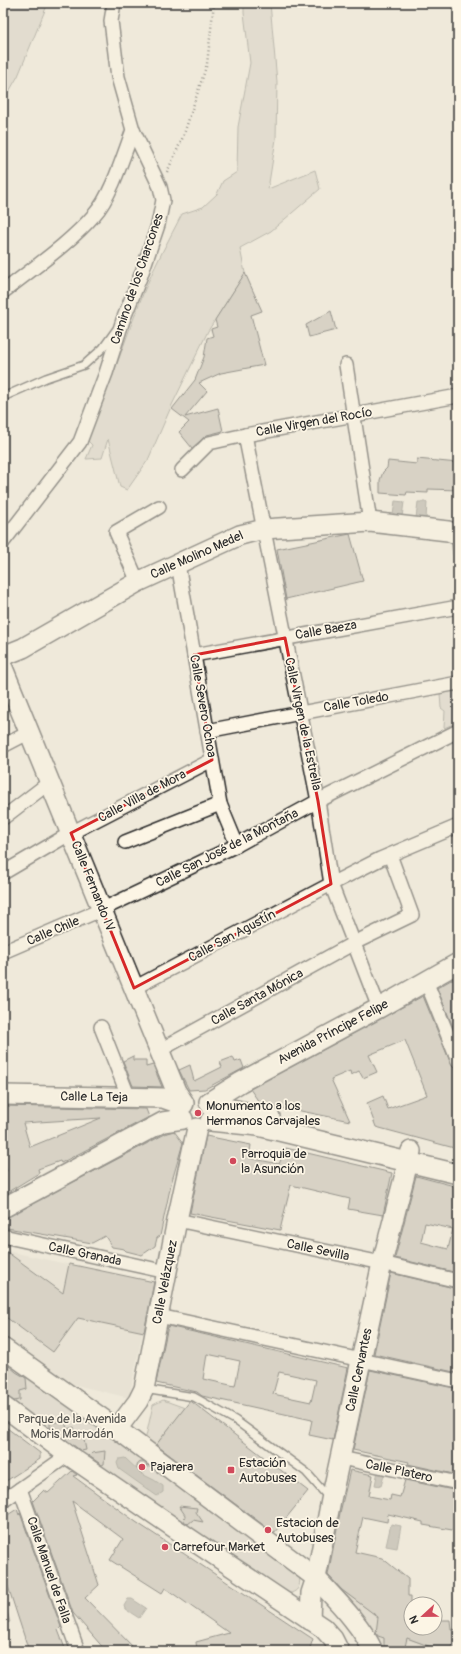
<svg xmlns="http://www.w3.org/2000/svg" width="461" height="1654" font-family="Pangolin,sans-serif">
<rect width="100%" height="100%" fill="#efe9da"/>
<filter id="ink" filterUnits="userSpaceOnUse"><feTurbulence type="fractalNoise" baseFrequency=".025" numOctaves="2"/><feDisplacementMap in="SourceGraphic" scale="8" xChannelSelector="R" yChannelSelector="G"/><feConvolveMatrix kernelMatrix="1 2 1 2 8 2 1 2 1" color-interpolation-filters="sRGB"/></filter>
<g filter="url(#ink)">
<polygon fill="#e0dacc" points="3,1250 153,1283 129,1398 72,1384 3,1334"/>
<g fill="#d2cdc0" stroke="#7e7c76">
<polygon points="3,3 48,3 18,76 3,102"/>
<path d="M244,3H270L277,82L276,139L268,189L315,170L320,189L271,231L240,248L245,273L208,331L171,407L148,460L127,490L120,487L108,439L102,458L86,459L92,445L87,440C109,390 125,339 145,289C156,263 169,239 182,214L203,207L217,194L223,181L237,172L238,127L250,63L244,13Z"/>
<polygon points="451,542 458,544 458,556 453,555"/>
<polygon points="458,691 458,722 444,728 445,711 441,708 440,693"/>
<path d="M3,1354L299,1572C302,1591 296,1594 278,1594L3,1401Z"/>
<polygon points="163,1400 185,1408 152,1450 145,1441 153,1405"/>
<polygon points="327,1579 407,1638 442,1651 378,1651"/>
</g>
<g fill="#a6a399" stroke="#75736d">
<polygon points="395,501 404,502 402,517 393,515"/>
<polygon points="418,502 427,502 426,519 416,518"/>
<polygon points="125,1458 142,1474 154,1480 163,1486 163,1492 157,1496 119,1469 117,1463 119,1459"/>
<polygon points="378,1471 385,1472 381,1486 375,1485"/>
<polygon points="391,1524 401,1526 397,1548 386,1546"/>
<polygon points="128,1599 132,1599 146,1608 139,1618 125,1609 124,1606"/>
<polygon points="3,1601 5,1604 10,1622 3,1624"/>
</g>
<g fill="#bcb7ac" stroke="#2b2b2b" fill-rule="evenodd">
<polygon points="245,273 262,311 251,315 264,365 221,373 199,383 207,391 185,417 218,408 223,431 207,435 192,448 179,432 189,422 172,409 195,380 204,357 207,338 213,336 211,329 217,327 215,320"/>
<polygon points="331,311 336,330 309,337 306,325"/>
<polygon points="417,459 458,463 458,490 428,489 428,493 407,492 406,495 380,493 380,480 383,472 387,468 388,461 417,464"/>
<polygon points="350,534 363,581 286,599 277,549"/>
<polygon points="458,976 458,1039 437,988"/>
<polygon points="423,996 451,1064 453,1067 458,1069 458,1149 376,1127 367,1103 383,1096 388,1109 427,1095 405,1040 369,1055 377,1072 363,1078 359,1071 351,1075 350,1071 331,1079 350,1121 286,1108 285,1109 259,1102 250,1089"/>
<polygon points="133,1056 133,1060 146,1060 146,1067 153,1065 162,1087 133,1086 123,1061"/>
<polygon points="233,1057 235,1062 241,1060 244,1068 205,1089 189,1090 179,1070 190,1065 194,1081 222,1067 220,1062"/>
<path d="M3,1106L146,1109L149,1117L61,1163L60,1161L38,1169L39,1173L3,1195V1172L7,1171L3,1160V1143L8,1140L5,1124H3ZM101,1118L30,1147L23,1123Z"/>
<polygon points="174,1131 183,1143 171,1184 160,1236 157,1238 155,1246 142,1255 126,1251 124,1249 112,1247 105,1236 92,1243 7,1228 3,1219 167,1133"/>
<polygon points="206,1136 251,1145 249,1158 279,1164 286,1148 392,1173 383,1215 348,1209 350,1199 291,1185 280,1230 190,1213"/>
<path d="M416,1176L458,1187V1273L395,1258ZM425,1223L453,1229L448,1249L421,1242Z"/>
<polygon points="3,1249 63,1293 69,1264 154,1282 144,1332 78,1318 53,1352 3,1315"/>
<polygon points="391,1273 458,1289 458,1340 456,1351 458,1351 458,1373 374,1354"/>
<path d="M168,1326L348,1368L333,1440L309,1435L312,1420L202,1396L197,1392L156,1383ZM207,1354L240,1361L235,1386L203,1379ZM279,1372L316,1380L311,1402L273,1394Z"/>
<polygon points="9,1366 16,1372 26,1378 27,1389 20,1391 20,1400 14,1401 3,1395 3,1367"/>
<polygon points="370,1370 458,1389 458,1475 408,1464 409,1462 353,1450"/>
<polygon points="190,1401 192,1402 308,1491 274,1533 156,1445"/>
<polygon points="65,1421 67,1429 74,1427 75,1436 83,1435 86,1450 81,1451 50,1427 50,1423"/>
<polygon points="3,1425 40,1453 40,1459 3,1483"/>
<polygon points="105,1451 104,1464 102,1465 89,1456 92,1453"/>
<circle cx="142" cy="1467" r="5"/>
<polygon points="350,1470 373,1475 369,1496 390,1500 391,1495 400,1497 405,1480 458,1491 458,1531 423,1525 423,1522 388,1514 387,1522 363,1517 355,1552 382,1558 408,1579 408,1596 411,1596 411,1628 435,1628 435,1620 450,1620 451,1629 458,1630 458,1651 442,1651 407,1638 404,1651 392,1651 392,1647 384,1646 384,1638 378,1636 376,1633 378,1617 342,1590 328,1575 340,1513"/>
<polygon points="72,1471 77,1475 73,1476 136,1522 313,1639 309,1651 197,1651 196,1642 229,1633 165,1588 162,1593 110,1560 123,1539 72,1501 99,1585 85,1598 137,1651 106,1651 73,1613 33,1501 44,1490 48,1493"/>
<polygon points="179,1506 197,1508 196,1512 203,1522 193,1520 188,1524 184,1521 185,1515"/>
<polygon points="17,1509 19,1515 20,1513 61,1627 58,1630 66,1651 29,1651 3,1571 3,1518"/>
</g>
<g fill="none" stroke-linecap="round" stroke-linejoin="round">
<defs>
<g id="lane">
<polyline points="3,397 46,378 84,365 103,348 116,330"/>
<polyline points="144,1389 194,1397 235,1420 306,1472 329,1498"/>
</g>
<g id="street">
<path d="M3,292C33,268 69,244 94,215C111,197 124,154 133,130"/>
<polyline points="346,365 370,522"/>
<polyline points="245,435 318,801 331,884 379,1008"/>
<polyline points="182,470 209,443 245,435 458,396"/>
<polyline points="3,542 80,442 106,373 123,320 141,275 158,225 163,200 160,187 133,130 118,77 111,21 114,3"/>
<polyline points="178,564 220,804 237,845"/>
<polyline points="138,582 116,532 159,507"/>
<polyline points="194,655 458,607"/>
<polyline points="207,731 458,683"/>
<polyline points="3,746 30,732"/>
<polyline points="3,818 50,782"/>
<polyline points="125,842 220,804"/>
<polyline points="3,873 71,833 212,760"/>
<polyline points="3,952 103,909 237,845 318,801 458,731"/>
<polyline points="426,981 458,1061"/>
<polyline points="134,988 331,884 380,859 458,826"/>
<polyline points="101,1027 129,1098"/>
<polyline points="160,1050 354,943 412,915 390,855"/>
<polyline points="177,1220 382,1263 458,1281"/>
<polyline points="3,1236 167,1272"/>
<polyline points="159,1316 458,1381"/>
<polyline points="341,1458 458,1483"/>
<polyline points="20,1489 78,1651"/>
<polyline points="3,1501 68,1455"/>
</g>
<g id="secondary">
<polyline points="3,656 23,648 138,582 240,535 264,529 370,522 448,531 458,535"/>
<polyline points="3,668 176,1091 184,1103"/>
<polyline points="3,1095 163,1098 183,1105"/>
<polyline points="209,1102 241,1082 379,1008 458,963"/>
<polyline points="212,1108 222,1107 270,1117"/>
<polyline points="210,1121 258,1126 458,1174"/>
<polyline points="3,1208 163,1122 183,1119"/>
<path d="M3,1348L117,1429L316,1578C335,1599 361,1624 373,1651"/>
<polyline points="3,1406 68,1455 189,1538 323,1628 333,1639 339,1651"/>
<polyline points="117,1429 138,1401 144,1389 177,1220 197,1128"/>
<polyline points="310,1620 311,1593 316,1578 331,1500 382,1263 411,1151"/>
</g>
</defs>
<use href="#lane" stroke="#2b2b2b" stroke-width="10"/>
<use href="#street" stroke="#2b2b2b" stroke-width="16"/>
<use href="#secondary" stroke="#2b2b2b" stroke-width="22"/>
<polyline stroke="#2b2b2b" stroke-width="2.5" stroke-dasharray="1 3" stroke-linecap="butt" points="167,172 183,137 207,64 214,3"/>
<use href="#lane" stroke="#fcf5e5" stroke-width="7"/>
<use href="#street" stroke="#fcf5e5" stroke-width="13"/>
<use href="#secondary" stroke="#fcf5e5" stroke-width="19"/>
</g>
</g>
<path d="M0 0H461V1654H0ZM285,638L318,801L331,884L134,988L71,833L212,760L194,655Z" fill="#efe9da" fill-opacity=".55" fill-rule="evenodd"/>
<path fill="none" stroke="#d62828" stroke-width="3" stroke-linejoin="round" d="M285,638L318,801L331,884L134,988L71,833L212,760L194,655Z"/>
<g fill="#d1495b" stroke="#fcf5e5" stroke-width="1.5">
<circle cx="198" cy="1113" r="4"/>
<circle cx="233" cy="1161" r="4"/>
<circle cx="142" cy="1467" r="4"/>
<rect x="227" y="1466" width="8" height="8" rx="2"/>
<circle cx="268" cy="1530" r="4"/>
<circle cx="165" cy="1547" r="4"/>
</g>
<g text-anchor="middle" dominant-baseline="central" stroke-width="3.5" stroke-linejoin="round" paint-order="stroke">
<g font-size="13" fill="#2b2b2b" stroke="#fcf5e5">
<text transform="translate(137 279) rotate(-71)">Camino de los Charcones</text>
<text transform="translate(314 422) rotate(-10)">Calle Virgen del Rocío</text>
<text transform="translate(197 555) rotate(-24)">Calle Molino Medel</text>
<text transform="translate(326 630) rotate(-10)">Calle Baeza</text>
<text transform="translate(356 702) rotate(-10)">Calle Toledo</text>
<text transform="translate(203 706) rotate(80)">Calle Severo Ochoa</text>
<text transform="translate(303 724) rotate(78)">Calle Virgen de la Estrella</text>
<text transform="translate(142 796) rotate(-28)">Calle Villa de Mora</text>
<text transform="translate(227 848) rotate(-27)">Calle San José de la Montaña</text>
<text transform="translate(93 886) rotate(68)">Calle Fernando IV</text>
<text transform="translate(53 931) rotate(-23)">Calle Chile</text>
<text transform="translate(232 936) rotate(-28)">Calle San Agustín</text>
<text transform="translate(257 997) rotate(-29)">Calle Santa Mónica</text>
<text transform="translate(333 1032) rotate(-28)">Avenida Príncipe Felipe</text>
<text transform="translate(94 1097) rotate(1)">Calle La Teja</text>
<text transform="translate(318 1250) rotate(12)">Calle Sevilla</text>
<text transform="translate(85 1254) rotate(12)">Calle Granada</text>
<text transform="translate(165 1282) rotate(-79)">Calle Velázquez</text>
<text transform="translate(359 1370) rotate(-78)">Calle Cervantes</text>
<text transform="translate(399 1471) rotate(12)">Calle Platero</text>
<text transform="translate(49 1570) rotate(71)">Calle Manuel de Falla</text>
</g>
<g font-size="13" fill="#2b2b2b" stroke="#fcf5e5" text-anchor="start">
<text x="206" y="1106">Monumento a los<tspan x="206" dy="15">Hermanos Carvajales</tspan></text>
<text x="241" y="1154">Parroquia de<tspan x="241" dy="15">la Asunción</tspan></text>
<text x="239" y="1463">Estación<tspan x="239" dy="15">Autobuses</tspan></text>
<text x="150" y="1467">Pajarera</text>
<text x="276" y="1523">Estacion de<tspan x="276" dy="15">Autobuses</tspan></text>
<text x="173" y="1547">Carrefour Market</text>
</g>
<g font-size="13" fill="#555450" stroke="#fcf5e5">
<text x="72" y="1419">Parque de la Avenida<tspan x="72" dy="15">Moris Marrodán</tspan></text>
</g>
</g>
<rect width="461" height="1654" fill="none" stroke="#fcf5e5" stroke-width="16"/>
<rect x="8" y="8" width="445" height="1638" fill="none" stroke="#2b2b2b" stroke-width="1.5" filter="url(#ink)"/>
<g transform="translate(423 1616) rotate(248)"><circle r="19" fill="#fcf5e5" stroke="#a8a49b"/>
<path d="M0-3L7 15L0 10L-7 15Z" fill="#d1495b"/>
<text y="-6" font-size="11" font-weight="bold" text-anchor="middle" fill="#2b2b2b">N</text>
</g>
</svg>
